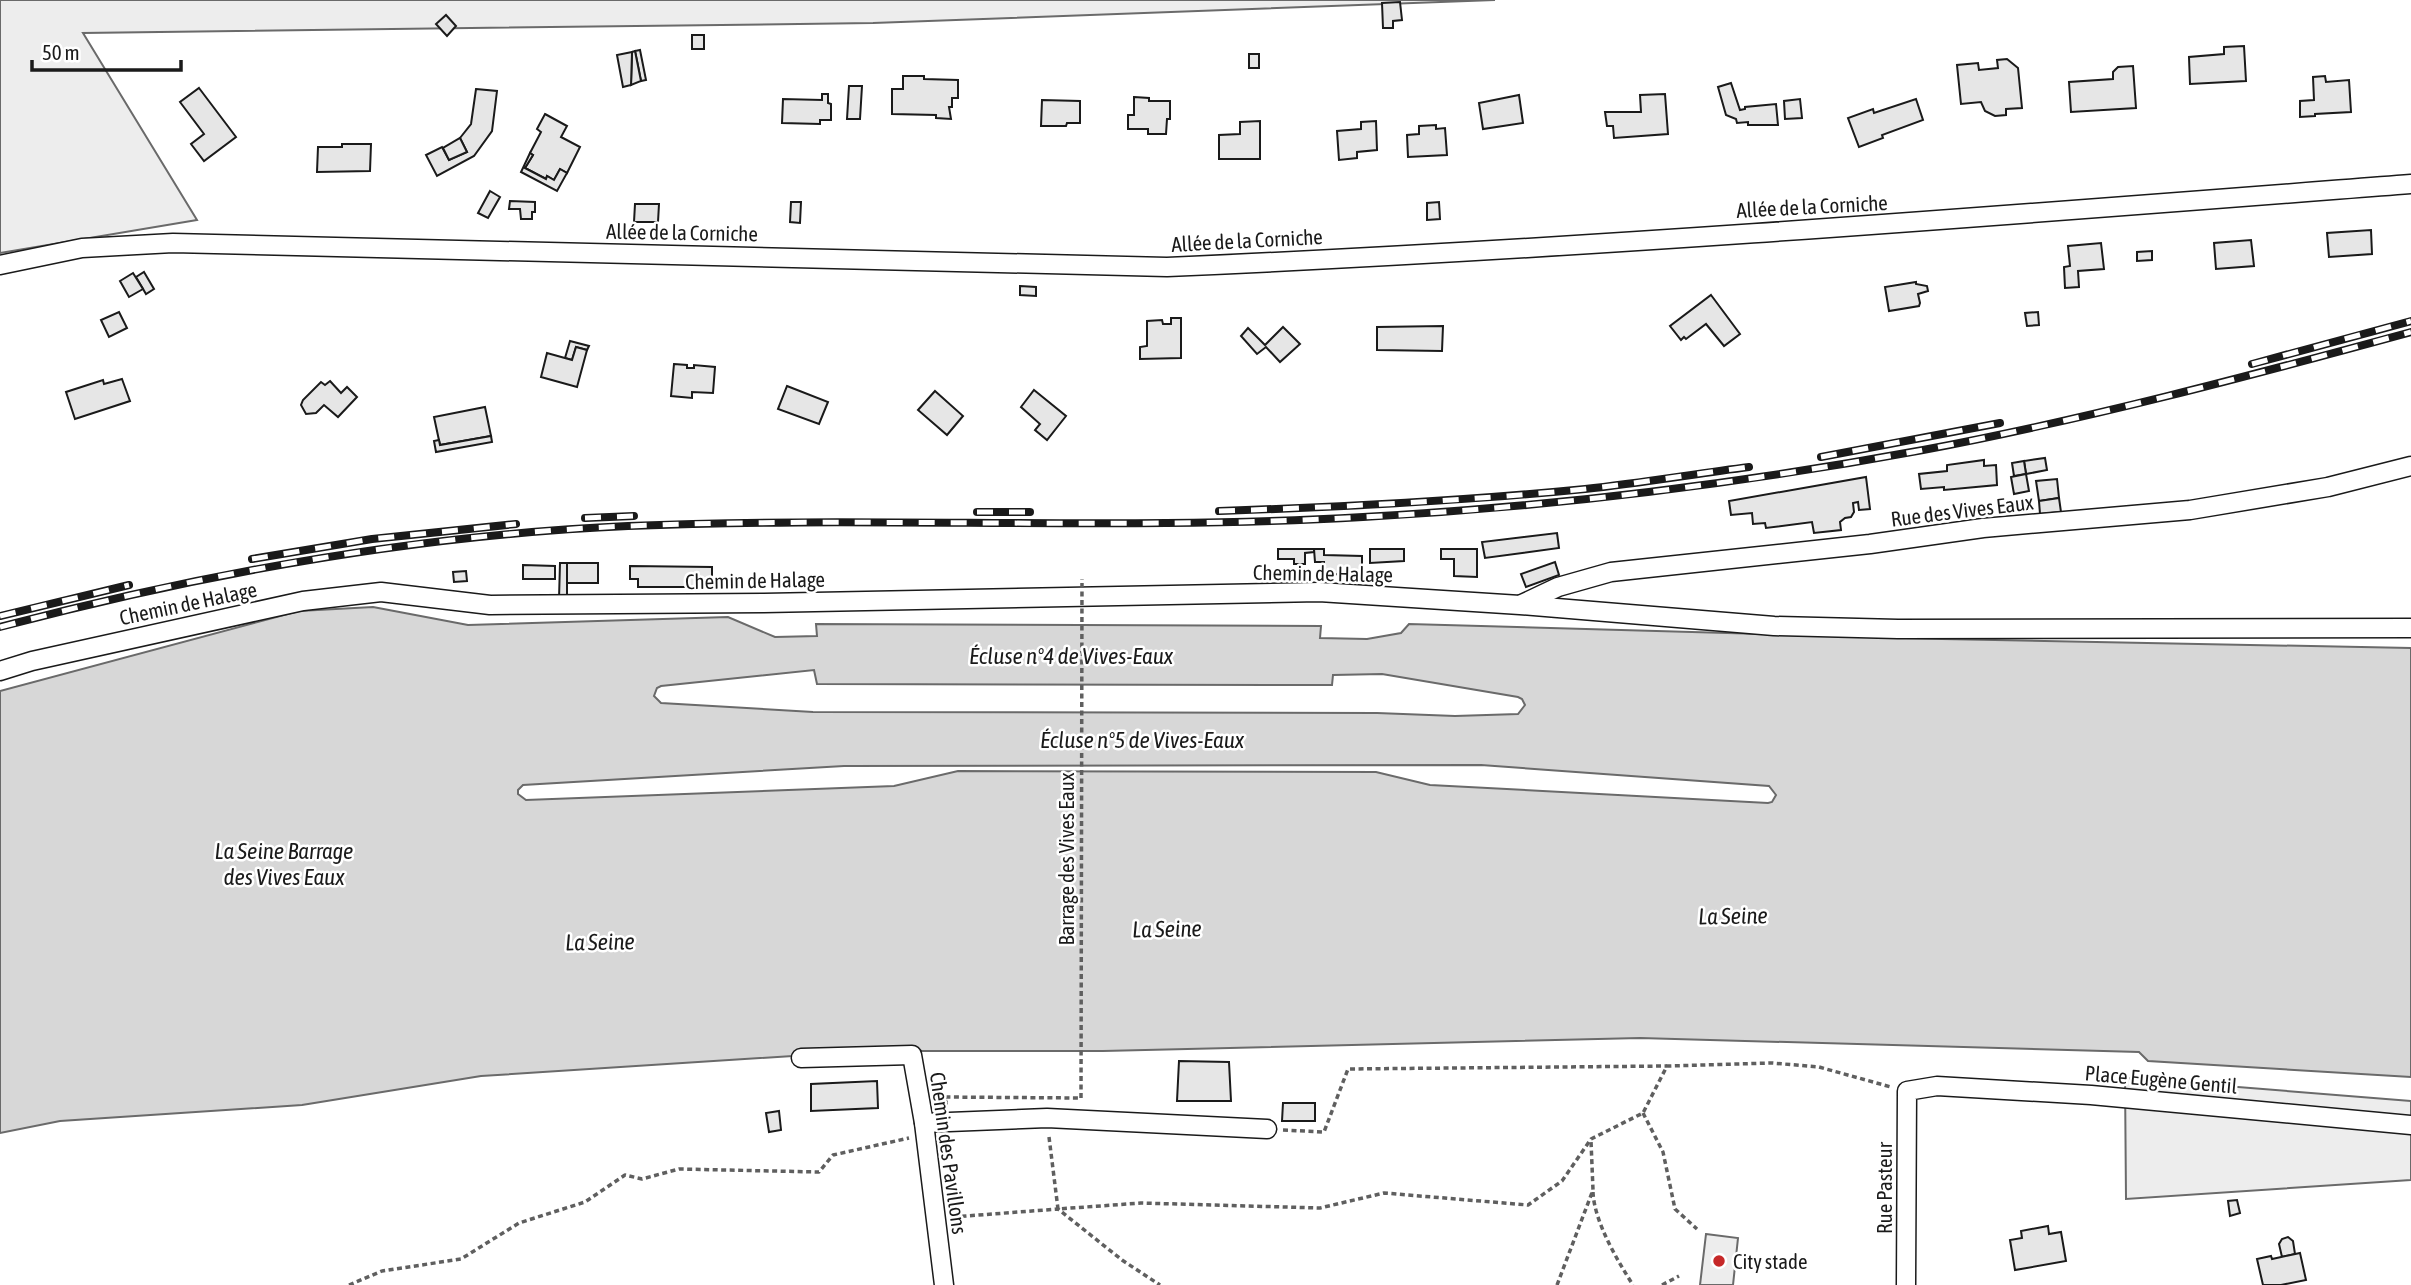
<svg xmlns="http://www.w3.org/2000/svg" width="2411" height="1285" font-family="'Asap Condensed',sans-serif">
<rect width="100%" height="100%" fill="#fff"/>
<g fill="#ededed" stroke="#6a6a6a" stroke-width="2">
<polygon points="0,0 1495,0 873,23 83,33 197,220 0,253"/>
<polygon points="2125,1078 2411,1101 2411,1180 2126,1199"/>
<polygon points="1706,1234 1738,1238 1733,1285 1700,1285"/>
</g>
<path fill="#d7d7d7" stroke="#6a6a6a" stroke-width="2" fill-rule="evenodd" d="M373,607L468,625L728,617L775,637L817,636L816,624L1321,626L1320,638L1367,639L1401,633L1409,624L1942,639L2411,648V1077L2148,1061L2139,1052L1640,1038L1103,1051H870L481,1076L302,1105L60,1121L0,1133V691L299,611ZM814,670L817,684L1332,685L1333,675L1382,674L1518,697L1522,699L1525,705L1518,714L1455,716L1377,713L813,712L661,703L654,696L657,688L661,686ZM1481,765L1769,786L1776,795L1772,802L1768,803L1430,785L1376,772L958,771L894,786L526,800L518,794V790L523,785L844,766Z"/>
<g fill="#e6e6e6" stroke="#1a1a1a" stroke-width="2">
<polygon points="1400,2 1402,20 1393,21 1393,28 1383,28 1382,3"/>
<polygon points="446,15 456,26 447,36 436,24"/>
<rect x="692" y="35" width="12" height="14"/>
<polygon points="2244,46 2246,81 2190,84 2189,57 2224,54 2224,47"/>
<polygon points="640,50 646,80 641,81 635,51"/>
<polygon points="635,51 641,81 631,85 632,52"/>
<polygon points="632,52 631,85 623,87 617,55"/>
<rect x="1249" y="54" width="10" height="14"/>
<polygon points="2007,59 2018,68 2022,108 2006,109 2006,115 1995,116 1985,111 1981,102 1961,104 1957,65 1978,63 1979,70 1998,68 1997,60"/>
<polygon points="2133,66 2136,108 2071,112 2069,82 2113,79 2113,72 2118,67"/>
<polygon points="903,76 924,76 924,79 958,80 958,98 952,98 952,107 949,107 951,119 936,118 936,115 892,114 892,89 903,89"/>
<polygon points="2325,76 2326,82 2349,80 2351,112 2315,114 2315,116 2300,117 2300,101 2314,100 2313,77"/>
<polygon points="1731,83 1740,110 1745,109 1745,107 1776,104 1778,125 1748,125 1748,122 1737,123 1736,119 1726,115 1718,87"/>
<polygon points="849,86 862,86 860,119 847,119"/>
<polygon points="199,88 236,137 204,161 191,144 204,134 180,102"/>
<polygon points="476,89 497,91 492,131 474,156 437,176 426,155 442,147 449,160 467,152 460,138 471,124"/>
<polygon points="822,94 828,94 828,103 831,104 831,120 820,120 820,124 782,123 783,99 822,100"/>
<polygon points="1665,94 1668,134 1614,138 1613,126 1607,126 1605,112 1641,112 1640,95"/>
<polygon points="1519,95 1523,123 1483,129 1479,103"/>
<polygon points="1134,97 1149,98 1149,101 1170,101 1170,119 1167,119 1166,134 1148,134 1148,129 1128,129 1128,115 1134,115"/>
<polygon points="1800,99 1802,118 1785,119 1784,101"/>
<polygon points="1916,99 1923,120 1882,135 1883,138 1859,147 1848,118 1873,109 1874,113"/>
<polygon points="1042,100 1080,101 1080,123 1067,123 1066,126 1041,126"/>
<polygon points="545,114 567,126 561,137 580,147 567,173 560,169 554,180 547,176 546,179 525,168 533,155 530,153 541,132 537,129"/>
<polygon points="1260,121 1260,159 1219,159 1219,135 1240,134 1240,122"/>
<polygon points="1376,121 1377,150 1357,152 1357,158 1339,160 1337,131 1361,129 1361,122"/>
<polygon points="1436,125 1436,129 1445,128 1447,155 1408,157 1407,135 1419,134 1419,126"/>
<polygon points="460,138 467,152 449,160 443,148"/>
<polygon points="342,144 371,144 370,171 317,172 318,147 342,147"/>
<polygon points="530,153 533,155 525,168 546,179 547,176 554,180 560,169 567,173 557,191 521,172"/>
<polygon points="490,191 500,197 488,218 478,213"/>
<polygon points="510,201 535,202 535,212 532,212 532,219 521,219 520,209 509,209"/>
<polygon points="791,202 801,202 800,223 790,222"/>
<polygon points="1439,202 1440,219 1427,220 1427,203"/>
<polygon points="635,204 659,204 658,222 634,222"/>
<polygon points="2371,230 2372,254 2329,257 2327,233"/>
<polygon points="2251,240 2254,266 2216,269 2214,243"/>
<polygon points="2101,243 2104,269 2078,271 2079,287 2065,288 2064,267 2070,266 2068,246"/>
<polygon points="2152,251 2152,260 2137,261 2137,252"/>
<polygon points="144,272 154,289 146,294 136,277"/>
<polygon points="133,273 143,289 129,297 120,281"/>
<polygon points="1916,282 1916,284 1927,286 1928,291 1918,294 1920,303 1919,306 1889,311 1885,287"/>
<polygon points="1020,286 1036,287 1036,296 1020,295"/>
<polygon points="1711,295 1740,334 1724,346 1706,324 1686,339 1684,337 1681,340 1670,326"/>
<polygon points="119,312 127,328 109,337 101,320"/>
<polygon points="2038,312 2039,325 2027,326 2025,313"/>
<polygon points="1171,318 1181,318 1181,358 1140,359 1140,347 1147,346 1147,321 1162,320 1163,324 1171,324"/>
<polygon points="1443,326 1442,351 1377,350 1377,327"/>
<polygon points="1283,327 1300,344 1280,362 1266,347 1257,354 1241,336 1248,328 1265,345"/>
<polygon points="570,341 589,346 587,350 576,347 572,360 565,358"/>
<polygon points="576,347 587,350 577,387 541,377 547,353 572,360"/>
<polygon points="674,364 687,365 687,368 694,368 694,365 715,367 713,393 692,392 692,398 671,396"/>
<polygon points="122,379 130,401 75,419 66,392 103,380 104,384"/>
<polygon points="330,381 341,393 347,387 357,397 338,417 324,405 316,413 306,414 301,405 303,400 321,382 325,385"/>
<polygon points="787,386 828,402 819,424 778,409"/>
<polygon points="1034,390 1066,416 1047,440 1035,430 1040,424 1021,407"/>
<polygon points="935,391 963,416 947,435 918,410"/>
<polygon points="485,407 491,436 440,445 434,417"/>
<polygon points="491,436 492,442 436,452 434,441 439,440 440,445"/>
<polygon points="2045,458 2047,470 2026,474 2024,461"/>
<polygon points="1984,460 1984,466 1996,465 1997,485 1944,490 1944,487 1921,489 1919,474 1947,471 1947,465"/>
<polygon points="2024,461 2026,474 2014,476 2012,463"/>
<polygon points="2026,474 2029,491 2014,494 2011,477"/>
<polygon points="1866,477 1870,509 1859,510 1858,502 1853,503 1854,512 1851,517 1845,518 1840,522 1841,530 1814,533 1812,522 1766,528 1765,523 1753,524 1752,513 1731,515 1729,501"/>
<polygon points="2057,479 2059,498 2039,501 2036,481"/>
<polygon points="2059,498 2061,512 2040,514 2039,501"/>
<polygon points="1557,533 1559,548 1485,558 1482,542"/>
<polygon points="1278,549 1314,549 1314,552 1305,553 1305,564 1294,564 1294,559 1278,559"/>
<polygon points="1314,549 1324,549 1324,555 1362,556 1362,575 1324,574 1324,562 1315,562"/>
<polygon points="1370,549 1404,549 1404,561 1370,563"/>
<polygon points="1441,549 1477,549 1477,577 1454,576 1454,559 1441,559"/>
<polygon points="1555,562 1559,575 1526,587 1521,574"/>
<polygon points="560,563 567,563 567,599 559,599"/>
<rect x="567" y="563" width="31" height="20"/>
<polygon points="523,565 555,566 555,579 523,579"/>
<polygon points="630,566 712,567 712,587 638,587 638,579 630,579"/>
<polygon points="466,571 467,581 454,582 453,572"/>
<polygon points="1179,1061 1229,1062 1231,1101 1177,1101"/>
<polygon points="877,1081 878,1108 811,1111 811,1084"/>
<polygon points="1283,1103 1315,1103 1315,1121 1282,1121"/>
<polygon points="779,1111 781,1130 769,1132 766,1113"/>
<polygon points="2237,1200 2240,1213 2230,1216 2228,1201"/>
<polygon points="2048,1226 2049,1234 2061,1232 2066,1261 2015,1270 2010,1240 2022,1238 2021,1231"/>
<polygon points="2288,1237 2293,1241 2295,1254 2282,1257 2279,1244 2282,1239"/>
<polygon points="2300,1253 2306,1280 2281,1285 2263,1285 2257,1259 2271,1256 2272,1259"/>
</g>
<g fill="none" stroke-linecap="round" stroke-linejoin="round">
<defs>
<g id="minor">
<path d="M0,265L82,248L173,243L1167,267C1582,249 1997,216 2411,184"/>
<polyline points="1522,604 1558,587 1611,572 1870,544 1983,528 2190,510 2328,487 2411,466"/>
<polyline points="0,671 32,661 303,601 381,592 490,605 764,603 1319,592 1520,605 1774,626 1898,629 2411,628"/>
<polyline points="801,1058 912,1055 924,1123 944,1285"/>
<polyline points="924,1123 1047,1118 1267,1129"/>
<polyline points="1906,1285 1907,1091 1937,1086 2091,1095 2411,1125"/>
</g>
</defs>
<use href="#minor" stroke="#1a1a1a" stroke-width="21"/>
<g stroke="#5f5f5f" stroke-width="3.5" stroke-dasharray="5 3.5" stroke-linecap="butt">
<polyline points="948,1103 946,1103 945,1097 1081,1098"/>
<polyline points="1643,1113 1663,1152 1675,1209 1697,1229"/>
<polyline points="1283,1130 1324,1132 1348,1069 1667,1066"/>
<polyline points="1049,1137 1058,1209 1141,1203 1320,1208 1384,1193 1528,1205 1562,1181 1591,1139 1643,1113 1667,1066 1772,1063 1819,1067 1891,1087"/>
<path d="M1593,1192C1594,1221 1617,1260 1633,1285"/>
<polyline points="953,1217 1058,1209 1122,1260 1160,1285"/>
<polyline points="349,1285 382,1271 461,1259 519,1223 585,1202 625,1175 642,1179 679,1169 819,1172 833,1155 909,1138"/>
<polyline points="1557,1285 1593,1190 1591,1141"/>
<polyline points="1662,1285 1679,1276"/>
</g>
<use href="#minor" stroke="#fff" stroke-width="18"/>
<defs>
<g id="rail">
<polyline points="2252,364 2411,321"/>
<polyline points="1821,457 2000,423"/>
<path d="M1219,511C1341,507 1463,501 1585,489C1640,483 1694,474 1749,467"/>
<polyline points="977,512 1030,512"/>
<polyline points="585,518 634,516"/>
<polyline points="252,559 372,539 516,524"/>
<polyline points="0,616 129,585"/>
<path d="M0,627C205,573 416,535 628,526C873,516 1119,531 1363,517C1551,507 1738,484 1923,450C2088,419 2249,376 2411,332"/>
</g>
</defs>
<use href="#rail" stroke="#1a1a1a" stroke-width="8"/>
<use href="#rail" stroke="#fff" stroke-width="5" stroke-dasharray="16" stroke-linecap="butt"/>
<polyline stroke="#5f5f5f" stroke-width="3.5" stroke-dasharray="5 3.5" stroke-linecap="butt" points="1081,1098 1082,579"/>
</g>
<circle fill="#c62828" stroke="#fff" stroke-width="2.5" cx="1719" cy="1261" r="7"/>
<g text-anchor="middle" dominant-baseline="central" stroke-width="5" stroke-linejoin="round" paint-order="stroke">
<g font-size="21" fill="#1a1a1a" stroke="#fff">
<text transform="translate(1812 206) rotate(-3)">Allée de la Corniche</text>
<text transform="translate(682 232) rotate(1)">Allée de la Corniche</text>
<text transform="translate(1247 240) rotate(-3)">Allée de la Corniche</text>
<text transform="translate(1962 510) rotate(-7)">Rue des Vives Eaux</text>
<text transform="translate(1323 573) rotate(1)">Chemin de Halage</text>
<text transform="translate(755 580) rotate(-1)">Chemin de Halage</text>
<text transform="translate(188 603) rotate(-12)">Chemin de Halage</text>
<text transform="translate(1066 859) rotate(-90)">Barrage des Vives Eaux</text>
<text transform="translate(2161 1079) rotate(5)">Place Eugène Gentil</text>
<text transform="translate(949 1153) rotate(82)">Chemin des Pavillons</text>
<text transform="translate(1884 1188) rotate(-90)">Rue Pasteur</text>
</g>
<g font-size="21" fill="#1a1a1a" stroke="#fff" text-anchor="start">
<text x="1733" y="1261">City stade</text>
</g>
<g font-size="23" font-style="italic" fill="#1a1a1a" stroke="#fff">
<text x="1071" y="656">Écluse n°4 de Vives-Eaux</text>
<text x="1142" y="740">Écluse n°5 de Vives-Eaux</text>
<text x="284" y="851">La Seine Barrage<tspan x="284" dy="26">des Vives Eaux</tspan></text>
<text transform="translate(1733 916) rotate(-1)">La Seine</text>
<text transform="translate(1167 929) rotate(-1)">La Seine</text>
<text transform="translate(600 942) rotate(-1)">La Seine</text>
</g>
</g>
<path d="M32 60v10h149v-10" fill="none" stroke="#1a1a1a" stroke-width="3.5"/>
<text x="42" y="60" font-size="21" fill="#1a1a1a" stroke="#ffffff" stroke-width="5" paint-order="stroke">50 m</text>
</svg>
